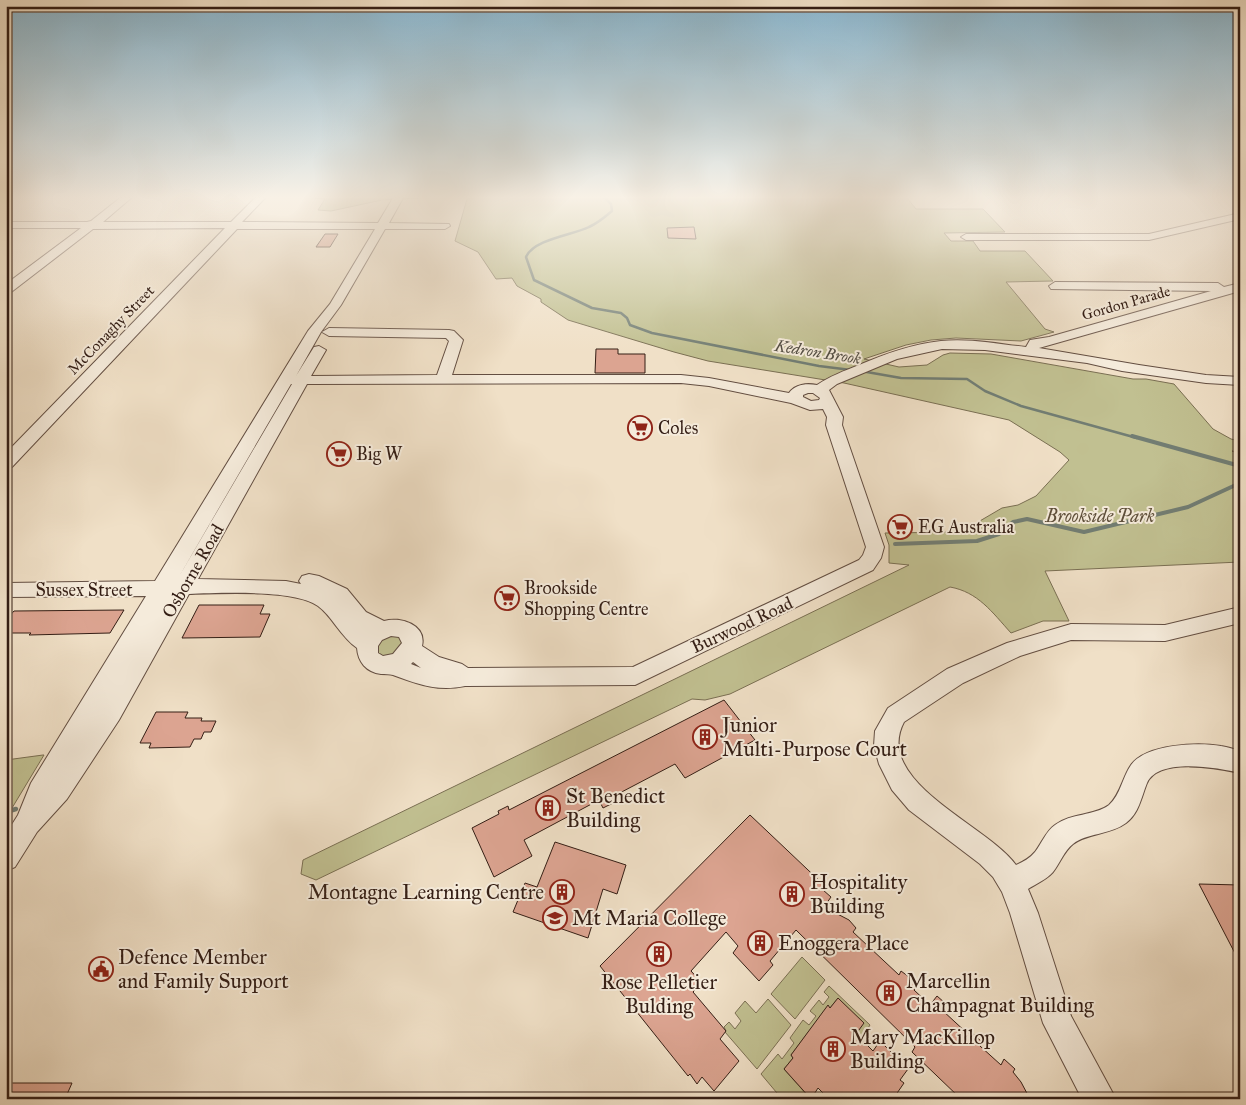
<svg xmlns="http://www.w3.org/2000/svg" width="1246" height="1105" font-family="'IM FELL Great Primer',serif">
<rect width="100%" height="100%" fill="#f0e0c7"/>
<filter id="stains"><feTurbulence type="fractalNoise" baseFrequency=".004" numOctaves="4"/><feColorMatrix values="0 0 0 0 .2 0 0 0 0 .09 0 0 0 0 .02 0 0 0 .5 -.17"/></filter>
<radialGradient id="worn" r=".72"><stop offset=".6" stop-color="#630" stop-opacity="0"/><stop offset="1" stop-color="#630" stop-opacity=".3"/></radialGradient>
<g fill="#c1c091" stroke="#7a6f53">
<polygon points="314,198 418,198 382,200 331,211 318,210 325,199"/>
<path d="M473,198H907L916,209H983L1005,232L944,233L951,241H973L980,251H1025L1053,281L1006,282L1045,329L1054,332L1021,341L956,338L931,340L906,345L864,359L899,367L927,365L943,355L950,353L991,354L1133,379H1146L1174,384L1213,429L1231,439L1240,441V453L1232,451L1240,454V562L1045,571L1069,621H1043L1011,633C992,612 978,592 950,587L730,694L705,700L692,699L316,880L301,874L303,860L909,565L889,563V545L885,533L961,532L1002,508L1018,505L1036,496L1069,460L1060,452L1009,420L844,383L708,361L674,352L568,320L541,302V299L517,286L512,278L496,279L478,252L455,241L467,199Z"/>
<path d="M397,635L403,639L401,651L385,657L378,653C375,640 386,636 397,635Z"/>
<polygon points="43,755 44,755 6,818 6,760"/>
<polygon points="802,957 825,980 795,1019 771,994"/>
<polygon points="829,986 870,1025 861,1039 856,1034 863,1023 838,998 830,1008 828,1006 791,1055 793,1058 784,1069 807,1095 805,1099 782,1099 761,1074 778,1054 782,1059 794,1043 790,1038 803,1020 809,1025 816,1016 810,1011 819,1000 823,1005 829,997 824,992"/>
<polygon points="768,999 791,1025 757,1069 725,1032 726,1031 724,1027 729,1022 735,1029 741,1021 735,1013 745,1001 756,1013"/>
</g>
<g fill="none" stroke-linecap="round" stroke-linejoin="round">
<g stroke="#727d73" stroke-width="2.5">
<path d="M605,198L611,204L612,211C605,217 598,223 589,227C573,235 534,239 526,257L534,280L592,308L621,313L627,318L630,325L652,333L819,366L851,370"/>
<polyline points="861,371 901,378 967,379 985,391 1021,406 1137,438"/>
</g>
<g stroke="#727d73" stroke-width="4">
<polyline points="1132,436 1240,466"/>
<polyline points="895,544 977,541 999,534 1013,522 1027,519 1084,532 1188,507 1240,483"/>
</g>
<polyline stroke="#727d73" stroke-width="4.5" points="6,812 16,809"/>
</g>
<g fill="#dca491" stroke="#341e15">
<polygon points="694,227 696,239 668,238 667,228"/>
<polygon points="325,234 338,234 330,247 316,247"/>
<polygon points="596,349 618,349 618,354 645,354 645,373 595,373"/>
<polygon points="199,605 264,605 260,614 270,614 260,637 182,638"/>
<polygon points="124,610 110,633 29,635 31,633 6,633 6,620 14,611"/>
<polygon points="724,700 755,740 685,778 675,764 614,796 617,801 603,808 599,800 524,840 532,856 494,877 472,828 499,814 498,811 508,806 509,810"/>
<polygon points="156,712 188,712 185,718 202,718 201,721 216,721 211,732 204,732 201,739 194,739 190,747 149,748 151,743 140,743"/>
<polygon points="750,815 826,887 823,890 831,897 824,907 849,920 856,928 853,932 899,975 901,971 909,977 917,986 914,990 930,1005 937,996 945,1003 942,1010 968,1034 970,1031 982,1042 980,1046 1001,1065 1004,1059 1015,1069 1013,1072 1021,1082 1030,1099 961,1099 912,1052 915,1047 796,930 770,961 773,965 759,981 733,953 738,946 726,932 691,971 702,983 693,992 726,1031 720,1039 739,1061 714,1091 702,1077 697,1084 690,1074 688,1076 600,966"/>
<polygon points="555,842 626,865 617,894 603,889 588,938 513,912 525,883 537,887"/>
<polygon points="1199,884 1240,885 1240,963"/>
<polygon points="838,998 864,1023 856,1034 873,1051 880,1041 908,1069 900,1080 904,1083 893,1099 829,1099 818,1088 811,1099 784,1069 793,1058 791,1055 828,1005 830,1008"/>
<polygon points="6,1083 72,1083 65,1099 6,1099"/>
</g>
<g fill="none" stroke-linecap="round" stroke-linejoin="round">
<defs>
<g id="minor">
<path d="M120,198H131L103,222H231L255,198H265L242,222L378,223L393,198H403L389,223L449,224L450,226L445,229H385L341,305L321,332L296,376L314,347L319,346L326,350L311,376L437,375L449,341L446,338L329,336L322,332L329,328L449,330L454,331L463,340L452,375H681L709,378L789,393C795,384 807,383 817,385C830,376 844,371 859,365C885,354 912,344 941,341C969,338 998,344 1026,347L1030,340L1049,337L1211,291L1051,289L1049,286L1055,282L1218,283L1224,287L1240,283V291L1039,348L1139,365L1206,375L1240,377V385L1206,383L1122,371L1087,363L985,350L942,349L897,359L837,384L829,390L843,417L842,425L884,547L881,558L873,570L635,685L465,686C437,692 418,684 393,675C389,674 385,674 381,674C366,672 358,662 357,648C340,636 332,616 318,606C295,589 219,593 189,594L119,720L67,799L37,832L15,867L6,871V834L18,815L31,783L146,596L6,597V583L155,581L308,331L330,304L375,229H237L12,467L6,468V453L225,228L93,229L10,293L6,294V284L81,228H6V222H87L91,221ZM681,383L709,386L791,403L810,410L823,409L827,417L826,425L866,547L863,555L859,560L633,667L468,668L462,664L439,657L422,646C427,625 401,616 384,621L366,612L347,589L319,576L309,574L302,576L299,581L301,584L286,581L198,579L307,384ZM291,384H292L177,580ZM808,393H813L820,398L819,400L811,401L803,397V395ZM391,636L399,637L402,643L393,654L383,656L378,653V646L382,640ZM413,662L421,668L411,664Z"/>
<polygon points="1240,213 1240,219 1149,240 966,240 961,237 966,234 1149,234"/>
<path d="M1240,607V623L1165,641L1071,640L1020,656L963,683L904,722C872,782 989,826 1016,865C1023,862 1030,858 1035,852C1042,843 1046,831 1055,825C1071,813 1094,816 1109,805C1121,794 1122,778 1131,765C1146,744 1198,742 1221,746C1228,747 1234,749 1240,751V773C1218,768 1159,757 1147,783C1141,798 1139,813 1126,823C1110,835 1086,833 1073,844C1064,851 1060,863 1053,872C1047,879 1036,884 1028,889L1038,913L1071,1016L1116,1099H1082L1043,1023L1010,913L1002,892L993,877L980,864L909,810L892,790L879,764L874,746L875,731L888,708L947,669L1007,643L1071,624L1165,625Z"/>
</g>
</defs>
<use href="#minor" stroke="#634e42" stroke-width="2"/>
<use href="#minor" fill="#f5ebdb" fill-rule="evenodd"/>
</g>
<linearGradient id="sky" x2="0" y2="1"><stop stop-color="#89b8d2"/><stop offset="0.56" stop-color="#f8f1e6"/><stop offset="1" stop-color="#f8f1e6" stop-opacity="0"/></linearGradient>
<rect width="1246" height="352" fill="url(#sky)"/>
<defs>
<symbol id="supermarket-ring" viewBox="-11 -11 22 22"><circle r="9.5" fill="#f5ebdb" stroke="#8f2418" stroke-width="1.5"/><path d="M-6-5.5h2.5l.6 2H6L4.5 2H-2.5L-4.4-4H-6ZM-1.5 3.2a1.3 1.3 0 1 0 .1 0ZM3 3.2a1.3 1.3 0 1 0 .1 0Z" fill="#8f2418"/></symbol>
<symbol id="building-ring" viewBox="-11 -11 22 22"><circle r="9.5" fill="#f5ebdb" stroke="#8f2418" stroke-width="1.5"/><path d="M-4-6H4V6H1V3H-1V6H-4ZM-2.5-4.3h1.7v1.8h-1.7ZM.8-4.3h1.7v1.8H.8ZM-2.5-1h1.7V.8h-1.7ZM.8-1h1.7V.8H.8Z" fill="#8f2418"/></symbol>
<symbol id="school-ring" viewBox="-11 -11 22 22"><circle r="9.5" fill="#f5ebdb" stroke="#8f2418" stroke-width="1.5"/><path d="M0-5L7-2L0 1L-7-2ZM-4 1L0 2.5L4 1V4Q0 6-4 4Z" fill="#8f2418"/></symbol>
<symbol id="civic-ring" viewBox="-11 -11 22 22"><circle r="9.5" fill="#f5ebdb" stroke="#8f2418" stroke-width="1.5"/><path d="M-.6-6.5H3V-4.5H.6V-3L4-1V1h2V6H-6V1h2V-1L-.6-3ZM-1.2 2.5V6h2.4V2.5Z" fill="#8f2418"/></symbol>
</defs>
<g fill-rule="evenodd">
<use href="#supermarket-ring" x="626" y="414" width="28" height="28"/>
<use href="#supermarket-ring" x="325" y="440" width="28" height="28"/>
<use href="#supermarket-ring" x="886" y="513" width="28" height="28"/>
<use href="#supermarket-ring" x="493" y="584" width="28" height="28"/>
<use href="#building-ring" x="691" y="723" width="28" height="28"/>
<use href="#building-ring" x="534" y="794" width="28" height="28"/>
<use href="#building-ring" x="548" y="878" width="28" height="28"/>
<use href="#building-ring" x="778" y="880" width="28" height="28"/>
<use href="#school-ring" x="541" y="904" width="28" height="28"/>
<use href="#building-ring" x="746" y="929" width="28" height="28"/>
<use href="#building-ring" x="645" y="940" width="28" height="28"/>
<use href="#civic-ring" x="87" y="955" width="28" height="28"/>
<use href="#building-ring" x="875" y="979" width="28" height="28"/>
<use href="#building-ring" x="819" y="1035" width="28" height="28"/>
</g>
<g text-anchor="middle" dominant-baseline="central" stroke-width="4" stroke-linejoin="round" paint-order="stroke">
<g font-size="15" fill="#341e15" stroke="#f5ebdb">
<text transform="translate(1126 303) rotate(-16)">Gordon Parade</text>
<text transform="translate(111 330) rotate(-46)">McConaghy Street</text>
</g>
<g font-size="16" font-style="italic" fill="#534e44" stroke="#f5ebdb">
<text transform="translate(818 352) rotate(9)">Kedron Brook</text>
</g>
<g font-size="18" fill="#341e15" stroke="#f5ebdb" text-anchor="start">
<text x="658" y="428">Coles</text>
<text x="356" y="454">Big W</text>
<text x="918" y="527">EG Australia</text>
<text x="524" y="588">Brookside<tspan x="524" dy="21">Shopping Centre</tspan></text>
</g>
<g font-size="18" font-style="italic" fill="#5e4f3a" stroke="#f5ebdb">
<text x="1100" y="516">Brookside Park</text>
</g>
<g font-size="18" fill="#341e15" stroke="#f5ebdb">
<text transform="translate(193 571) rotate(-60)">Osborne Road</text>
<text x="84" y="590">Sussex Street</text>
<text transform="translate(742 625) rotate(-25)">Burwood Road</text>
</g>
<g font-size="21" fill="#341e15" stroke="#f5ebdb" text-anchor="start">
<text x="722" y="725">Junior<tspan x="722" dy="24">Multi-Purpose Court</tspan></text>
<text x="566" y="796">St Benedict<tspan x="566" dy="24">Building</tspan></text>
<text x="810" y="882">Hospitality<tspan x="810" dy="24">Building</tspan></text>
<text x="544" y="892" text-anchor="end">Montagne Learning Centre</text>
<text x="572" y="918">Mt Maria College</text>
<text x="778" y="943">Enoggera Place</text>
<text x="118" y="957">Defence Member<tspan x="118" dy="24">and Family Support</tspan></text>
<text x="906" y="981">Marcellin<tspan x="906" dy="24">Champagnat Building</tspan></text>
<text x="659" y="982" text-anchor="middle">Rose Pelletier<tspan x="659" dy="24">Bulding</tspan></text>
<text x="850" y="1037">Mary MacKillop<tspan x="850" dy="24">Building</tspan></text>
</g>
</g>
<rect width="1246" height="1105" fill="none" stroke="#f0e0c7" stroke-width="25"/>
<rect x="8" y="8" width="1231" height="1090" fill="none" stroke="#341e15" stroke-width="2.5"/>
<rect x="12" y="12" width="1221" height="1080" fill="none" stroke="#341e15"/>
<rect width="100%" height="100%" filter="url(#stains)"/>
<rect width="100%" height="100%" fill="url(#worn)"/>
</svg>
